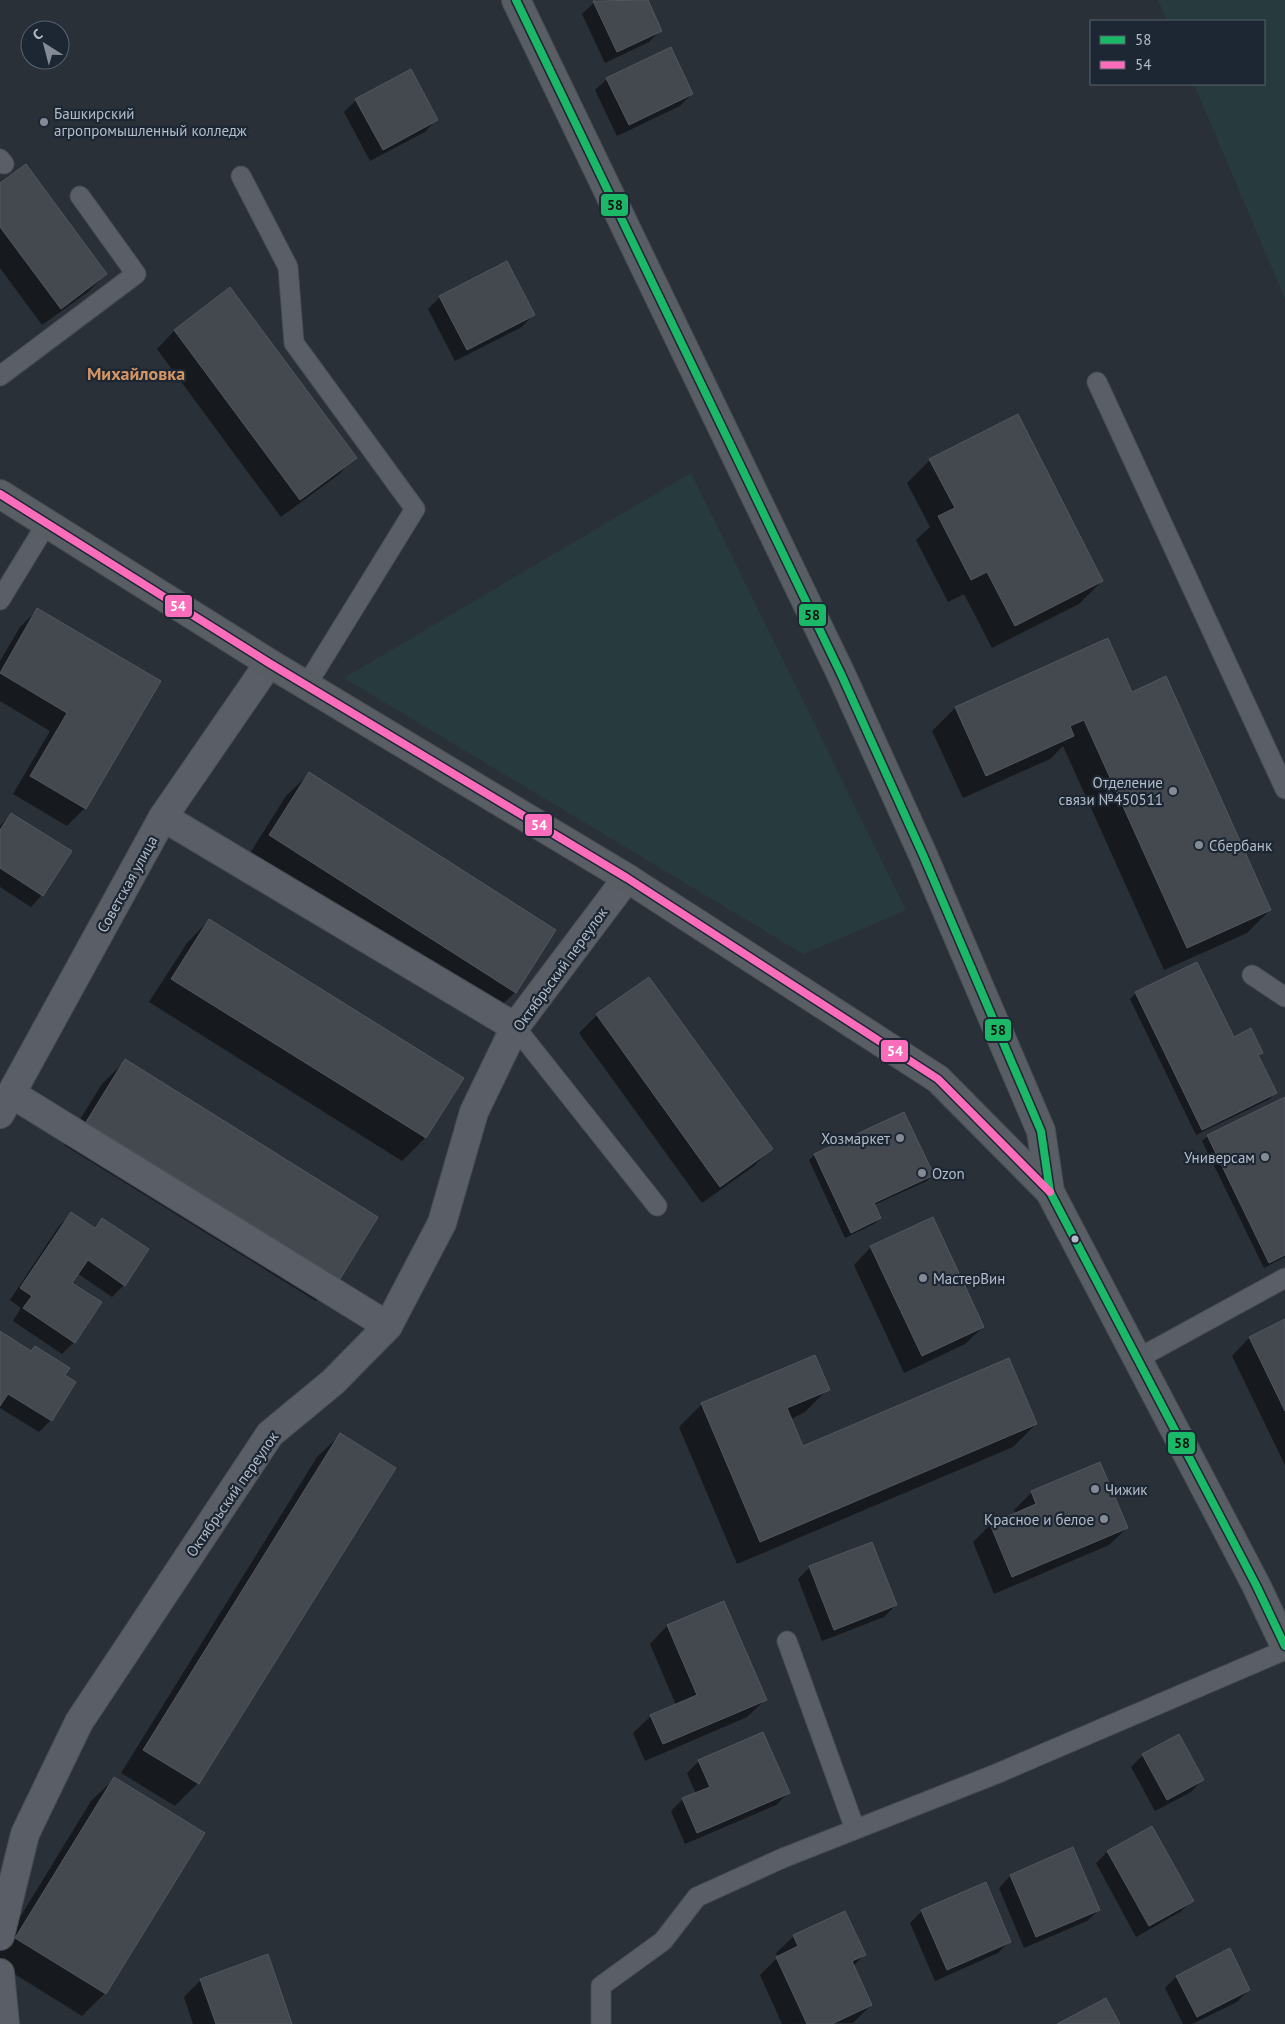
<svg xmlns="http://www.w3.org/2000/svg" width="1285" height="2024" font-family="'PT Sans',sans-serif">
<rect width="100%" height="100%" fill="#2a3038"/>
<g fill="#273a3e">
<polygon points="1158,0 1285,0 1285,299 1194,84 1264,84 1264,21 1167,21"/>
<polygon points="691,473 906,910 803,954 344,678"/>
</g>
<g fill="#0007">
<polygon points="597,0 646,0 661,30 649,42 605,63 582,14"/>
<polygon points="607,79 692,94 680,106 617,136 595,90"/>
<polygon points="356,100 436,120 425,132 370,161 344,112"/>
<polygon points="0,184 106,274 88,292 42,325 0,268"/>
<polygon points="230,289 355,458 338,475 281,517 157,349 174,331"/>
<polygon points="440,297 533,315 522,327 455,361 428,309"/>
<polygon points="930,460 1102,581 1079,604 992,648 964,594 948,602 916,540 930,527 907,483"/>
<polygon points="37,610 159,681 85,808 67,826 13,794 50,731 0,701 0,661 20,627"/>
<polygon points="1107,640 1131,693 1270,910 1247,933 1164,970 1063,746 1050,759 963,798 932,731 955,708"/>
<polygon points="309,774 515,992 492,1015 247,858 286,796"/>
<polygon points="11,814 42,895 31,907 0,887 0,826"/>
<polygon points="209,920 462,1078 425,1138 402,1161 149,1002 187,943"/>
<polygon points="1197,963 1233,1038 1261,1053 1257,1057 1275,1093 1270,1099 1196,1135 1130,999 1136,993"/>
<polygon points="648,979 771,1149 754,1166 702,1203 579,1033 597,1015"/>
<polygon points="125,1061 377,1217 339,1278 316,1301 64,1145 102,1084"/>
<polygon points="1285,1098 1285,1257 1264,1268 1202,1141 1208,1136"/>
<polygon points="815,1155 932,1175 927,1181 874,1205 880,1218 874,1224 845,1238 809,1160"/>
<polygon points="71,1214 93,1228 102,1219 124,1285 112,1297 77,1273 71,1283 74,1342 62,1354 13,1321 21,1308 10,1300 59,1226"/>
<polygon points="871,1247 983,1327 965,1344 904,1373 854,1265"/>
<polygon points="1285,1321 1285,1465 1232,1356 1249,1338"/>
<polygon points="0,1333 74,1382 51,1420 39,1432 0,1408"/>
<polygon points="828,1389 805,1412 791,1419 803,1447 1036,1424 1013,1447 737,1564 679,1427 702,1404"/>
<polygon points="340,1435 198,1783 175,1806 121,1773 317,1457"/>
<polygon points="1032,1492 1127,1528 1109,1545 994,1594 973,1542 990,1525 1016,1514 1014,1510"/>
<polygon points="810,1567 896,1605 884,1617 822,1641 798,1579"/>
<polygon points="723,1602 765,1700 747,1717 645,1761 633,1733 651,1716 676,1705 650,1644 667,1626"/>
<polygon points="1143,1755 1202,1780 1191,1792 1155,1811 1131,1767"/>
<polygon points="699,1761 788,1793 776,1805 685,1844 671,1811 683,1799 696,1794 687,1773"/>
<polygon points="114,1779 105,1993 82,2016 0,1965 0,1950 91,1801"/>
<polygon points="1151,1827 1192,1901 1180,1912 1136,1937 1096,1863 1107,1852"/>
<polygon points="1072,1849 1099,1910 1087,1921 1024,1948 999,1888 1010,1876"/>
<polygon points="922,1911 1010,1941 998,1953 935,1981 910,1923"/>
<polygon points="794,1936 864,1955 853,1966 871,2005 853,2023 782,2024 760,1975 778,1957 776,1953"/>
<polygon points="1176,1977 1249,1990 1237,2002 1192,2024 1183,2024 1165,1988"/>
<polygon points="201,1980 291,2024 193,2024 184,1997"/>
</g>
<g fill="#444950" stroke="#52575f">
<polygon points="648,0 662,31 617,52 593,1"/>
<polygon points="671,47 693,94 629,125 606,78"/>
<polygon points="411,69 438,120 383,150 355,99"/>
<polygon points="26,164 107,274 61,309 0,227 0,183"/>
<polygon points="507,261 535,315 467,350 439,296"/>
<polygon points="230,287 357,458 300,500 174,330"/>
<polygon points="1018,414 1103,581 1015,626 987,572 971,580 938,516 955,508 929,459"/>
<polygon points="37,608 161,681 86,809 30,776 67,713 0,673"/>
<polygon points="1108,638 1132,692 1166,676 1271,910 1187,948 1084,720 1070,726 1074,736 986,776 955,707"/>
<polygon points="309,772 556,930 516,993 269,835"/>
<polygon points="11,813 72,851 43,896 0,868 0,830"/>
<polygon points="209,919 464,1078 426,1138 171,979"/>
<polygon points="1197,962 1234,1037 1251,1028 1263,1053 1258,1055 1277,1093 1202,1130 1135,992"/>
<polygon points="649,977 773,1149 720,1187 596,1014"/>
<polygon points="125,1059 378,1217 340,1279 86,1122"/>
<polygon points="1285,1097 1285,1255 1269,1263 1207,1135"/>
<polygon points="904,1112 934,1175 874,1203 881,1218 851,1233 814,1154"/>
<polygon points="71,1212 95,1228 102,1218 149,1249 125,1286 88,1260 72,1283 102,1302 75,1343 23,1308 32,1296 20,1288"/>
<polygon points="933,1217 984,1327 922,1356 870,1246"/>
<polygon points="1285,1319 1285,1411 1249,1337"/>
<polygon points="0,1331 31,1351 35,1346 70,1368 65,1375 76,1382 52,1421 8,1394 0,1406"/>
<polygon points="815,1355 830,1390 787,1408 803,1446 1009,1358 1037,1424 760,1542 701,1403"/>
<polygon points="340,1433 396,1468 199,1784 143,1750"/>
<polygon points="1100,1462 1128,1528 1012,1577 990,1524 1036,1504 1031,1491"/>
<polygon points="872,1542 897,1605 834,1630 809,1566"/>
<polygon points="724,1601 767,1700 663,1744 650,1715 697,1695 667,1625"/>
<polygon points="763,1732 790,1793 697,1833 682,1798 710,1787 698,1760"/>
<polygon points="1179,1734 1204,1780 1167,1800 1142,1754"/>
<polygon points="114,1777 205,1833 106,1994 15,1938"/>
<polygon points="1152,1826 1194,1901 1149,1926 1107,1851"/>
<polygon points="1073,1847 1100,1910 1036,1937 1010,1875"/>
<polygon points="986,1882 1011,1942 947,1970 921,1910"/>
<polygon points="845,1911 866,1955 852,1961 872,2005 832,2024 807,2024 776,1957 798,1946 793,1935"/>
<polygon points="1230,1948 1250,1990 1197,2017 1176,1976"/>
<polygon points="268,1954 292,2024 216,2024 200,1979"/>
<polygon points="1106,1998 1120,2024 1057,2024"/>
</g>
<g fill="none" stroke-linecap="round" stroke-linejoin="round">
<defs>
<g id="lane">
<polyline points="0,159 4,164"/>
<polyline points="241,176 288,267 294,343 415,509 306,686"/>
<polyline points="0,376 136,274 80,196"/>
<polyline points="1097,382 1285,789"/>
<polyline points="0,600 47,523"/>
<polyline points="1252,975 1285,997"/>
<polyline points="515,1027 657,1206"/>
<polyline points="1137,1359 1285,1278"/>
<polyline points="787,1641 855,1829"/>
<polyline points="601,2024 601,1986 663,1941 697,1897 783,1858 996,1774 1285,1650"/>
</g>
<g id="street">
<polyline points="163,817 515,1027"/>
<polyline points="12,1094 388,1326"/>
<polyline points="0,1114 163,817 269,663"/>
<polyline points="0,1936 25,1834 79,1722 270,1434 333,1382 388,1326 442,1223 474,1112 515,1027 627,878"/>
<polyline points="0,1973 5,2024"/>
</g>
<g id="secondary">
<polyline points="516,0 841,674 923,855 1041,1131 1050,1192 1256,1585 1285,1646"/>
<polyline points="0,494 269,663 627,878 938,1079 1050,1192"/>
</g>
</defs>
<use href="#lane" stroke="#484c53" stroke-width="21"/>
<use href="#street" stroke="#484c53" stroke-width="30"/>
<use href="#secondary" stroke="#484c53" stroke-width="30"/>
<use href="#lane" stroke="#5a5e66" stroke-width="19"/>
<use href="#street" stroke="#5a5e66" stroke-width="28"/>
<use href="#secondary" stroke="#595d64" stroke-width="28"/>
<defs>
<polyline id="bus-1" points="516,0 841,674 923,855 1041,1131 1050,1192 1256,1585 1285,1646"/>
<polyline id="bus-2" points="0,494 269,663 627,878 938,1079 1050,1192"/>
</defs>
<use href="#bus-1" stroke="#1d2633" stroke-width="11"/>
<use href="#bus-2" stroke="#1d2633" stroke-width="11"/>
<use href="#bus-1" stroke="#1ab867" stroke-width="8"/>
<use href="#bus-2" stroke="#fb6dba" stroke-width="8"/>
</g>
<g fill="#848b96" stroke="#1d2633" stroke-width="2">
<circle cx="44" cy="122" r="5"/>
<circle cx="1173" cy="791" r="5"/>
<circle cx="1199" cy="845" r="5"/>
<circle cx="900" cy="1138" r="5"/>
<circle cx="1265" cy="1157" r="5"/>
<circle cx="922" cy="1173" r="5"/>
<circle cx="923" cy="1278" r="5"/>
<circle cx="1095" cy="1489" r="5"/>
<circle cx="1104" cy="1519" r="5"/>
</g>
<circle fill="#b4bcc9" stroke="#1d2633" stroke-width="2" cx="1075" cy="1239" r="4.5"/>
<g text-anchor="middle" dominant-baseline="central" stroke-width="4.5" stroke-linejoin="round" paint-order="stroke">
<g font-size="15" fill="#b4bcc9" stroke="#1d2633" text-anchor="start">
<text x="54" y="113">Башкирский<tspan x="54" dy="17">агропромышленный колледж</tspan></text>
<text x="1163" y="782" text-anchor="end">Отделение<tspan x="1163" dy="17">связи №450511</tspan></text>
<text x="1209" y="845">Сбербанк</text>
<text x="890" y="1138" text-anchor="end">Хозмаркет</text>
<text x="1255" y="1157" text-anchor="end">Универсам</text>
<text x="932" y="1173">Ozon</text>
<text x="933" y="1278">МастерВин</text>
<text x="1105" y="1489">Чижик</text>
<text x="1094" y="1519" text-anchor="end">Красное и белое</text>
</g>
<g font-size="15" fill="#b4bcc9" stroke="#1d2633">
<text transform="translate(127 884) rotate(-61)">Советская улица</text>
<text transform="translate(560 969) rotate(-54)">Октябрьский переулок</text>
<text transform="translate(232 1494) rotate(-55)">Октябрьский переулок</text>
</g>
<g font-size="18" font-weight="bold" fill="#d59563" stroke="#1d2633">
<text x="136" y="373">Михайловка</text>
</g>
</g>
<g stroke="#1d2633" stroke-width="2">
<rect x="600" y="193" width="29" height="24" rx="5" fill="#1ab867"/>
<rect x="164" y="594" width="29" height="24" rx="5" fill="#fb6dba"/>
<rect x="798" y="603" width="29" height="24" rx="5" fill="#1ab867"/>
<rect x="524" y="813" width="29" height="24" rx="5" fill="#fb6dba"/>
<rect x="984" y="1018" width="28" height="24" rx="5" fill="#1ab867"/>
<rect x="880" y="1039" width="29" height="24" rx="5" fill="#fb6dba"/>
<rect x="1167" y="1431" width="29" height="24" rx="5" fill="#1ab867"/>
</g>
<g font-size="14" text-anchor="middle" font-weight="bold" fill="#fff">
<text x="178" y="611">54</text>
<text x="539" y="830">54</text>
<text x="895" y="1056">54</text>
</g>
<g font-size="14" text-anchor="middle" font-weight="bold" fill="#111">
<text x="615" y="210">58</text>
<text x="812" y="620">58</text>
<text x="998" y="1035">58</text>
<text x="1182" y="1448">58</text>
</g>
<rect x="1090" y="20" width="175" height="65" fill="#1d2633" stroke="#59626f"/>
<rect x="1100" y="36" width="25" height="8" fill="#1ab867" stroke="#59626f"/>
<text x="1135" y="45" font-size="15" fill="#b4bcc9">58</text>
<rect x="1100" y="61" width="25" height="8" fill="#fb6dba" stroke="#59626f"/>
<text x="1135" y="70" font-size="15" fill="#b4bcc9">54</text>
<g transform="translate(45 45) rotate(324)"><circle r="24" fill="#1d2633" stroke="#59626f"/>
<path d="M0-4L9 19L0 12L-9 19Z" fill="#848b96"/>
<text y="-8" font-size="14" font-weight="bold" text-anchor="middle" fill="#b4bcc9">С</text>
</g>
</svg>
